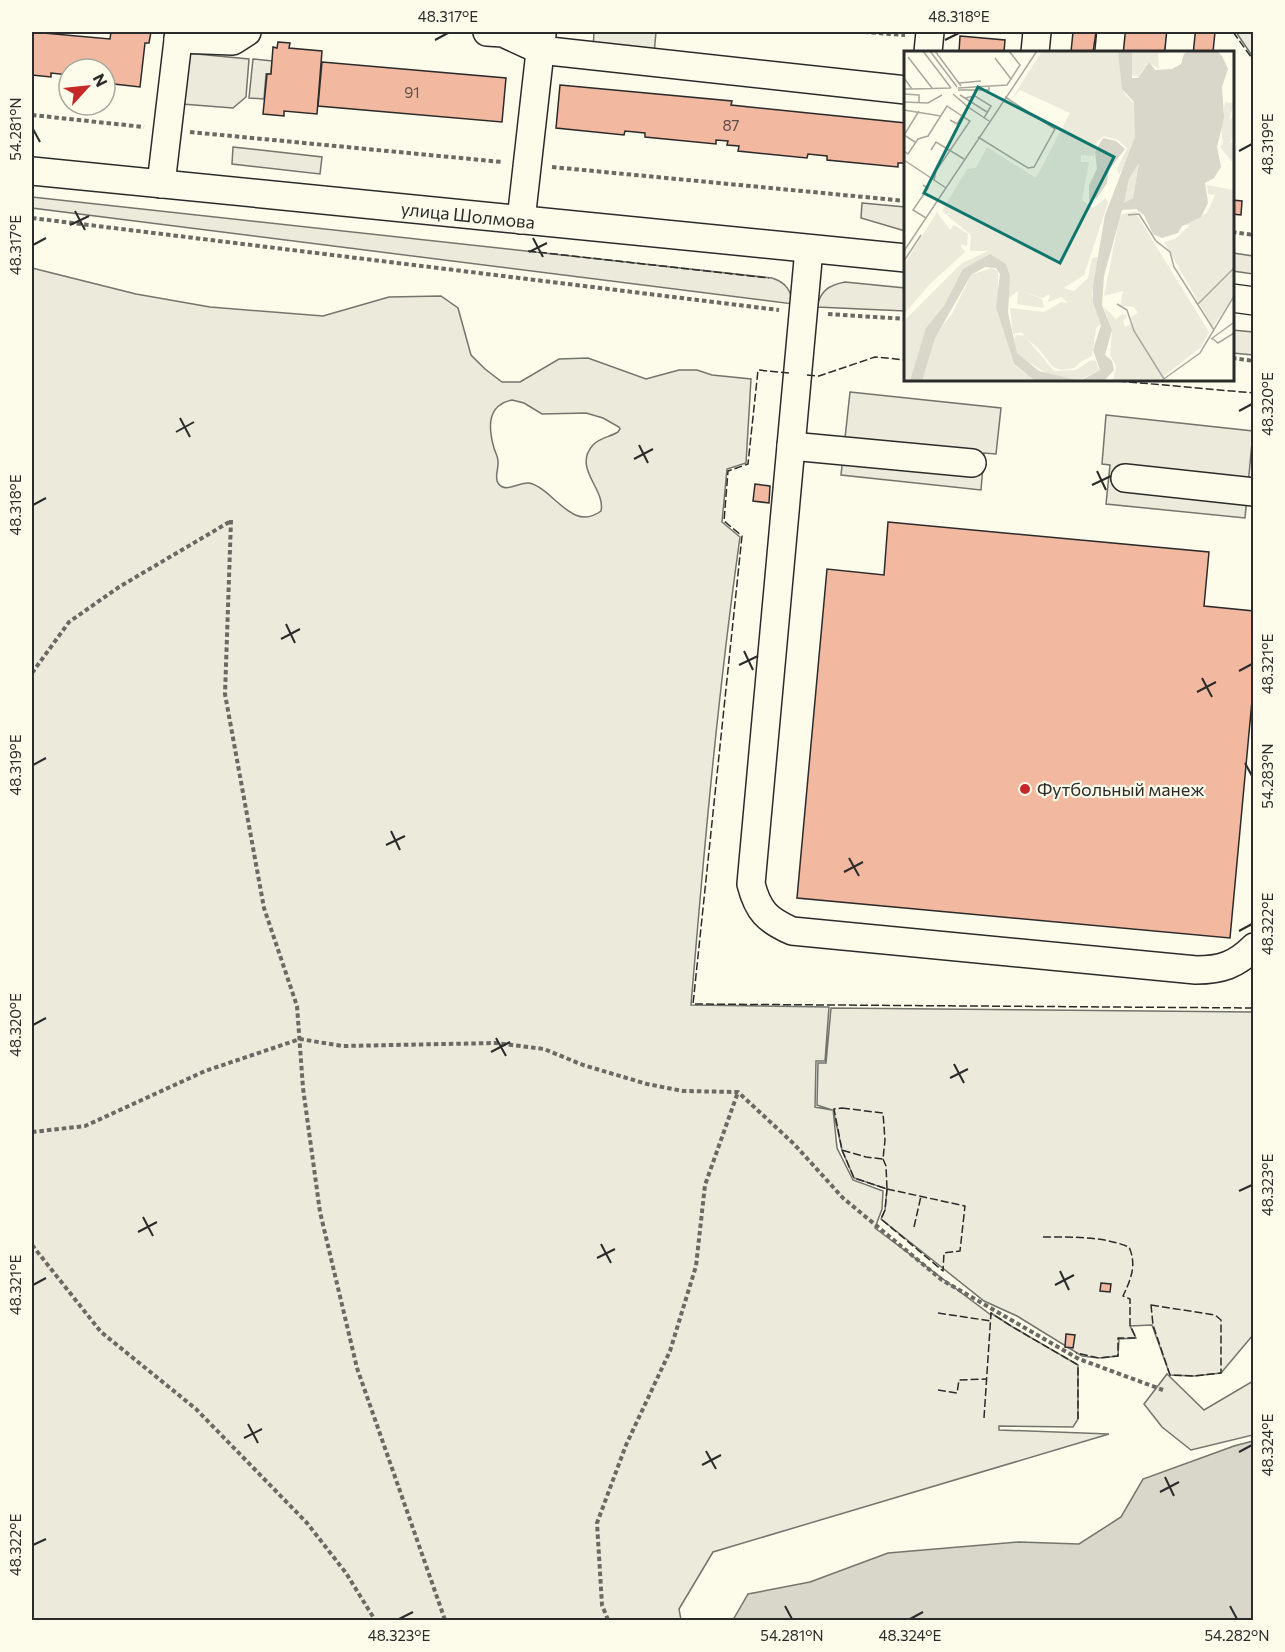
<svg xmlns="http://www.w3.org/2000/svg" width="1285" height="1652" font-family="Commissioner,sans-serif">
<rect width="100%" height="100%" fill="#fdfbea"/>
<g fill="#ecebdb" stroke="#74746e" stroke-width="1.5" fill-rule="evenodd">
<polygon points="186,53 249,59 246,97 233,108 182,104"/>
<polygon points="253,59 272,61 271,74 266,74 264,99 249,98"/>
<path d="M32,197L772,278C786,282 791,291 793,304L32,208Z"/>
<polygon points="862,203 905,207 905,231 861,218"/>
<path d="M32,268L136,294L210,307L323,316L389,297L441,296L458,308L471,355L485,369L502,382H520L559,359L588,358L646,379L679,370H697L712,375L751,379L746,463L727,469L722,522L740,537C718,693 704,849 691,1005L829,1007L825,1061H816L815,1107L832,1110L817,1105L818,1063H826L831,1008L1253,1012V1335L1221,1373L1194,1376L1170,1375L1152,1325L1130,1326L1136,1338L1119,1339L1118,1356L1099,1358L1082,1356L1017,1316L984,1301L881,1219L885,1210L887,1189L854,1178L842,1150L833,1109L837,1148L853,1180L883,1191L882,1209L875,1228L991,1315V1313L1011,1326L1078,1365V1419L1073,1427L999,1426V1430L1109,1434L713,1552L679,1609L681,1620H32ZM512,400L524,403L542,414L586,413L603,418L619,427L620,429L618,432C610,437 599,438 593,445C572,468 606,489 601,511C572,533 553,488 529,483C519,482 505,494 498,483C494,477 499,468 498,461C498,456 495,452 494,448C488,427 487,405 512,400Z"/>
<path d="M845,282L905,288V311L817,307C820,291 829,285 845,282Z"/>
<polygon points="1232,330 1253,332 1253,355 1233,353"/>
<polygon points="1167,1374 1204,1410 1253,1381 1253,1435 1191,1450 1162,1427 1144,1404"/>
</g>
<g fill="#eceadb" stroke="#74746e" stroke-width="1.5">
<polygon points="594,32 656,32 654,54 593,49"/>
<polygon points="1236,32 1253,32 1253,57 1238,35"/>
<polygon points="233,147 322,157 320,174 232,164"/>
<polygon points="1233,253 1253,256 1253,274 1233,271"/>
<polygon points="850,392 1001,408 996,454 984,453 981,490 841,475"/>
<polygon points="1106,415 1253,431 1245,518 1106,504 1110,465 1102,464"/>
</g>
<polygon fill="#d8d7c9" stroke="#74746e" stroke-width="1.5" points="1253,1441 1253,1620 733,1620 748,1594 810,1582 888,1553 1019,1542 1079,1544 1121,1517 1143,1479 1234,1446"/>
<g fill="#f2b8a0" stroke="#2b2b2b" stroke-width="1.5">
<polygon points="32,32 110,39 111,32 151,32 149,43 145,43 140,87 105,83 105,69 69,69 69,75 51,73 51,77 32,75"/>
<polygon points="1073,32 1096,32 1093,52 1071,52"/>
<polygon points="1121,32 1167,32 1165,52 1119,52"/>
<polygon points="1192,32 1215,32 1213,52 1190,52"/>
<polygon points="960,36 1005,40 1004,52 959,52"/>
<polygon points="278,42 290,43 289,48 322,51 317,114 284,111 284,116 263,114 267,74 271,74 273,47 277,48"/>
<polygon points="322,62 506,78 502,122 318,106"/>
<polygon points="560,85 732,101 731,105 906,123 906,163 898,163 898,167 827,160 827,156 808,154 807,158 738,151 739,146 727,145 728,141 716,140 716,144 645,137 645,133 625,131 624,135 556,128"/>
<polygon points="1232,200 1242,201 1241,215 1232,214"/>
<polygon points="755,484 770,486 769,503 753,501"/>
<polygon points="888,522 1209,552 1204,606 1254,611 1254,679 1230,938 797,898 827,569 884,575"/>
<polygon points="1101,1283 1111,1284 1110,1292 1100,1291"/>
<polygon points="1066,1334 1075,1335 1073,1348 1065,1347"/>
</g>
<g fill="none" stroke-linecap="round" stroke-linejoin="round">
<defs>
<g id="minor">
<polyline points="487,32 503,33 540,50 906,90"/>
<polyline points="178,39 233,41 247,32"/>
<polyline points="928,52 930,32"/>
<polyline points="1035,52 1037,32"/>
<polyline points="1109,52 1111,32"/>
<polyline points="1179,52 1181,32"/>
<polyline points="32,171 906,258"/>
<polyline points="161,184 179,32"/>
<polyline points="521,220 542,34"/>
<path d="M809,249L751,884C758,911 767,920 792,931L1196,970C1221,970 1236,965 1254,947"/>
<polyline points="1232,298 1254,301"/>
<polyline points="791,446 972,463"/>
<polyline points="1125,478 1254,492"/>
</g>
</defs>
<use href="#minor" stroke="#2b2b2b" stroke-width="30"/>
<g stroke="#6a6964" stroke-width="4" stroke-dasharray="4.5 3" stroke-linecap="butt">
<polyline points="864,32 905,35"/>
<polyline points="32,115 144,127"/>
<polyline points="190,132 502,162"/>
<polyline points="552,167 906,201"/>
<polyline points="32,218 779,310"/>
<polyline points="1232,232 1254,235"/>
<polyline points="828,314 906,319"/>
<polyline points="1232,358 1254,361"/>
<polyline points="231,520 225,694 264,908 297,1006 303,1088 320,1212 357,1368 445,1620"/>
<polyline points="32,673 69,622 119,587 231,521"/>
<polyline points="32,1132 85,1126 205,1071 300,1039 342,1046 496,1043 544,1049 583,1065 647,1084 683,1091 738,1092 794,1144 843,1198 942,1280 1079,1359 1163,1390"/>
<polyline points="32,1245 101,1332 196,1409 307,1523 346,1573 375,1620"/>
<polyline points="608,1620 602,1605 597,1523 626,1445 670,1351 696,1266 705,1185 738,1092"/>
</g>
<use href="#minor" stroke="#fdfbea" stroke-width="27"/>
<g stroke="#2b2b2b" stroke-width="1.5" stroke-dasharray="8 3" stroke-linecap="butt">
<polyline points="1233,32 1254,61"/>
<polyline points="528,251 769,278"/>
<polyline points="789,373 758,370 748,464 728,471 724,521 742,536 693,1004 1254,1008"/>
<polyline points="807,375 819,376 875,357 906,360"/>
<polyline points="1107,380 1254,393"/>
<polygon points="842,1108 883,1113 885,1140 883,1159 866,1157 842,1150 834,1109"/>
<polyline points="842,1150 854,1178 887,1189 886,1166 883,1159"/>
<polygon points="887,1189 965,1206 960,1251 944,1253 943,1271 881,1219 885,1210"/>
<polyline points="914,1227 921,1196"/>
<path d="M1043,1237C1072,1237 1102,1236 1129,1247C1137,1265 1131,1279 1123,1296L1130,1299V1325L1136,1338H1118V1356L1099,1358L1076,1353"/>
<polygon points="1151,1305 1215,1315 1221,1320 1221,1373 1194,1376 1170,1375 1153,1325"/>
<polyline points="938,1313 991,1321"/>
<polyline points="938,1390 957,1393 959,1380 986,1379"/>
<polyline points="984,1418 991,1313 1011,1326 1078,1365 1078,1419"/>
</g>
</g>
<path fill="none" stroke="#2b2b2b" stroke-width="2" d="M435,40L448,33M945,40L959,33M33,129L40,142M1239,151L1252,144M75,211L85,230M70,225L89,216M533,238L543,257M33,245L46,238M529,252L547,243M1239,411L1252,404M180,418L190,437M176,432L194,422M639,445L648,463M634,459L653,449M1097,471L1106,490M1092,485L1111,476M33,505L46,498M286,624L295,643M281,639L300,629M744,651L753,670M739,665L758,656M1239,671L1252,664M1202,678L1212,697M1197,692L1216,682M1245,763L1252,776M33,765L46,758M391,831L400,850M386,845L405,836M849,858L859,876M844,872L863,862M1239,931L1252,924M33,1025L46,1018M496,1038L506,1056M491,1052L510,1042M954,1064L964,1083M950,1078L968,1069M1239,1191L1252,1185M143,1217L153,1236M138,1232L157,1222M601,1244L611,1263M597,1258L615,1249M1060,1271L1069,1290M33,1285L46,1278M1055,1285L1074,1275M248,1424L258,1443M244,1438L262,1429M706,1451L716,1469M1239,1452L1252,1445M702,1465L721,1455M1165,1477L1174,1496M1160,1492L1179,1482M33,1545L46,1539M785,1606L792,1619M1230,1606L1237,1619M399,1619L413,1612M910,1619L923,1612"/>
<circle fill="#c62828" stroke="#fdfbea" stroke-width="2" cx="1025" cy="789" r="6"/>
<g text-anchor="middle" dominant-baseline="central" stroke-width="4.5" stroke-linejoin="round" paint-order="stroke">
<g font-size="15" fill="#5d4e48">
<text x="412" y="92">91</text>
<text x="731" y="125">87</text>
</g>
<g font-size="18" fill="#2b2b2b" stroke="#fdfbea">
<text transform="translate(468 215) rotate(6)">улица Шолмова</text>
</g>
<g font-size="18" fill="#2b2b2b" stroke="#fdfbea" text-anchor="start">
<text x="1037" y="789">Футбольный манеж</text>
</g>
</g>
<g transform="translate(904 51)">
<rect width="330" height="330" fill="#fdfbea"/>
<path d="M138,0H214L220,42L231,54V86L225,108L215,123L213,118L223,97L214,89L200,85L193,90L190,105L177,104V111H185L178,149L189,157L202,147L204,152L180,224L160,237L170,240L184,227L188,207L194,206L188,244L197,273L192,277L188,305L178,310L170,317L157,319L149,316L134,297L122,287L150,320L172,319L187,309L192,310L195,319L176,329L152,328L113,304L109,290L112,284L121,285L117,281L109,283L106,257L140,261L157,251L164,252L158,246L144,251L146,243L157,237L138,247L118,240L138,248L140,257L113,253L114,240L105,247L102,213L85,203L58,221L6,330H0V270L58,212L84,200H66L67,184L38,160L63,118L72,117L83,96L132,127L166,62L116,39L107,49ZM228,0H266V1L254,3L255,18L244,11L234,26L228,24ZM321,51L330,52L325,69L330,64V86L325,91L330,92V109L327,110L316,96L319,93L317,77ZM235,111L229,147L224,153L220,152L225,128ZM303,134L330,139V244L309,276L260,191L271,188L286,174H279L303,162L311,144L304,143ZM33,161L46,179L50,174L64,183L63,195L56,193L61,201L26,233L0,263V214ZM231,161L305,281L297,296L254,330H204L210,327L212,315L206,304L208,281L200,256L212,268L218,263L224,264L219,270L221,276L229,272L227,266L234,262L230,256L216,255L219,240L200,245L215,169L218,163ZM88,217L94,220V260L110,314L131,330H17L30,285L48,263L67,224Z" fill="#ecebdb"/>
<path d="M214,0H228V27H234L245,11L251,19L268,18L277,13L280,3L285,0H313L318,5L324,18L318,36L320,67L313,96L317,116L310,127L301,132L304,152L297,166L278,175L274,182L258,187L249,183L240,164L232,158L218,159L200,225L198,254L208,279L201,304L208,310L210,319L200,330H176L196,319L189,299L197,274L189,251V235L201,164L231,86L230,51L218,38ZM235,112L229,147L220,152L225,128ZM199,87L212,90L221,98L205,119L203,132L193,147L185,150V134L193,118L191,101ZM86,203L102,213L106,226L104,262L113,302L135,320L176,330H131L110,313L92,256L96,223L92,217L81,216L67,224L31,287L18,330H6L22,277L40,255L59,218Z" fill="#d8d7c9" fill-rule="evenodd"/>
<path fill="none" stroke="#a9a89e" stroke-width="1.5" d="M19,0L47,37M26,0L53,36M31,0L57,35M4,6L28,37M91,7L107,28M0,27L8,38H0M55,32L77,30M54,37L103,34L116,14L105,0M8,38L47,37M54,39H85V35M0,43L15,44V51M49,43L64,56M56,44L83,61M61,47L71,45L87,55L80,67M0,51L24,52L38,44M0,59L37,65M74,86L124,117L130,116L151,78L101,46M11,91L0,84L15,60M27,99L32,91L60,108M0,100L4,103L14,88L24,85L43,55L58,65L64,56L85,70M0,109L42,137M30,129L32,120L66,70L58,65L53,73L46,69M19,134L24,137L9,159L22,167M224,164L235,163L252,190L266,201L270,216L310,279M0,200L133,0M0,210L17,184M213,253L223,259L230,280L260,328M294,253L330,217M308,287L314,292L330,282M307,288L329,272M257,330L296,302L330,245"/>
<path fill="#0f766e" fill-opacity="0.15" stroke="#0f766e" stroke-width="3" d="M74,36L210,106L156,212L20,142Z"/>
<rect width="330" height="330" fill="none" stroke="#2b2b2b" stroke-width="3"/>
</g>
<rect width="1285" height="1652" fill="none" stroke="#fdfbea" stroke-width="66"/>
<g transform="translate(87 87) rotate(63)"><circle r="28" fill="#fdfbea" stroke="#a9a89e" stroke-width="1.5"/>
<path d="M0-4.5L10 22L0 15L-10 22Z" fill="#c62828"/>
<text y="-9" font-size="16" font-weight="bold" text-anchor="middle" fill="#2b2b2b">N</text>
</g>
<rect x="33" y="33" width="1219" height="1586" fill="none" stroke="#2b2b2b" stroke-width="2"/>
<g font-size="15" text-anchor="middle" fill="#2b2b2b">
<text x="448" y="22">48.317°E</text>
<text x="959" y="22">48.318°E</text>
<text transform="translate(16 129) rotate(-90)" y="5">54.281°N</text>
<text transform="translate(1268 144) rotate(-90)" y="5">48.319°E</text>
<text transform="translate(16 245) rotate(-90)" y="5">48.317°E</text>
<text transform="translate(1268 404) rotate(-90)" y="5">48.320°E</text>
<text transform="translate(16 505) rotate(-90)" y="5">48.318°E</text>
<text transform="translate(1268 664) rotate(-90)" y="5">48.321°E</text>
<text transform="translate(16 765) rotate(-90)" y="5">48.319°E</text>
<text transform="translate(1268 776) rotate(-90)" y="5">54.283°N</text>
<text transform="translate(1268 924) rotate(-90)" y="5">48.322°E</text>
<text transform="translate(16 1025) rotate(-90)" y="5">48.320°E</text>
<text transform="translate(1268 1185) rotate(-90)" y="5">48.323°E</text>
<text transform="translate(16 1285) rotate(-90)" y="5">48.321°E</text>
<text transform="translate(1268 1445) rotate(-90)" y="5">48.324°E</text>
<text transform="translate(16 1545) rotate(-90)" y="5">48.322°E</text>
<text x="399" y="1641">48.323°E</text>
<text x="792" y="1641">54.281°N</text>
<text x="910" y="1641">48.324°E</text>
<text x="1237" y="1641">54.282°N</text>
</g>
</svg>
